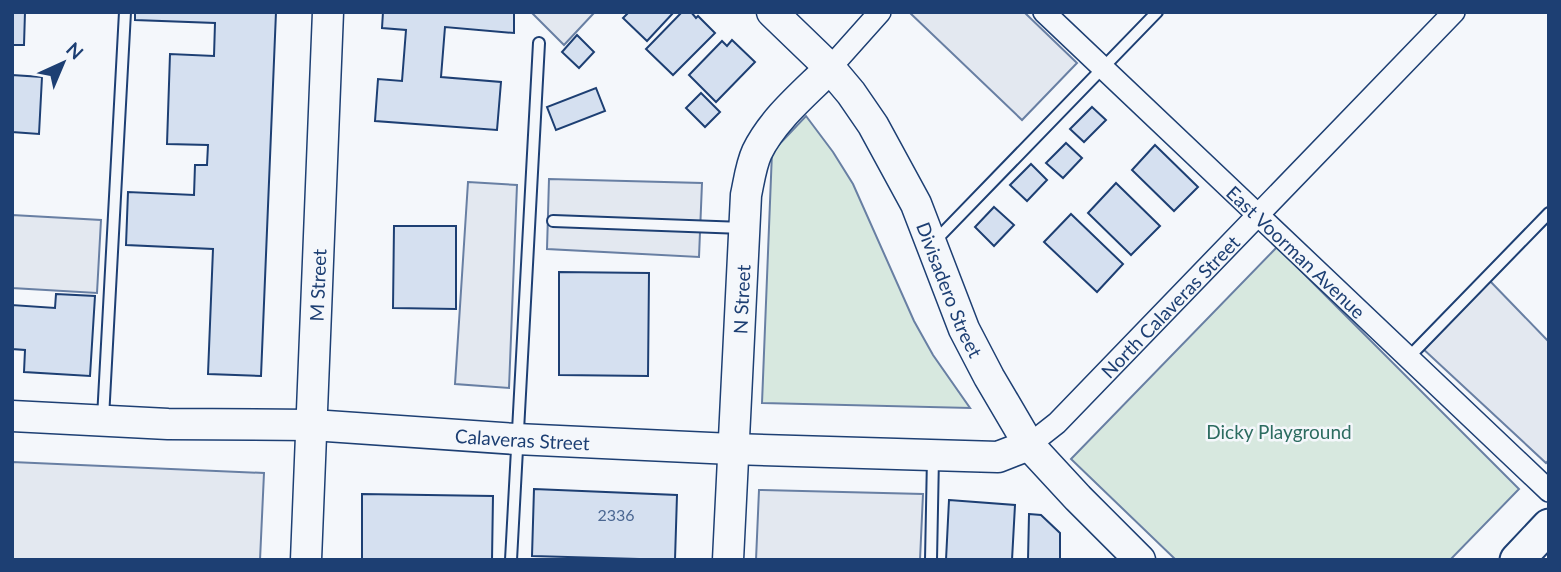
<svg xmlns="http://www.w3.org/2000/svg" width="1561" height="572" font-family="Lato,sans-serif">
<rect width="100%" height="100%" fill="#f4f7fb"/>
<g fill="#d7e8df" stroke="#687fa3" stroke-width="2">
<polygon points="806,116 833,152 853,184 914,321 933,355 970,408 762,403 772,152"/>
<polygon points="1277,247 1519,489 1450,560 1176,560 1071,459"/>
</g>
<g fill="#e3e8f0" stroke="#687fa3" stroke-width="2">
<polygon points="531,12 591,12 593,14 564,45"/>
<polygon points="909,12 1024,12 1077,63 1022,120"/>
<polygon points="549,179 702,183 699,257 547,249"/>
<polygon points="468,182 517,185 509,388 455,384"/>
<polygon points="12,215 101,220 97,293 12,288"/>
<polygon points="1489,280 1549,342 1549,460 1546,463 1421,347"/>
<polygon points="12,462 264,473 260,560 12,560"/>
<polygon points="759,490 923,494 920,560 756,560"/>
</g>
<g fill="#d5e0f0" stroke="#1d3f73" stroke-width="2">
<polygon points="12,12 25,12 24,45 12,45"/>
<polygon points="135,12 276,12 261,376 208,374 213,249 126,245 128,192 194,195 195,165 207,165 208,145 167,144 170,54 214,56 215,23 135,20"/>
<polygon points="383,12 514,12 514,33 445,27 441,77 501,82 497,130 375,121 378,79 402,81 406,30 382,28"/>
<polygon points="629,12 674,12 647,41 623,18"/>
<polygon points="682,12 691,12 696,18 698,16 715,33 673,75 646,49"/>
<polygon points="577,35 594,52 579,68 562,52"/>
<polygon points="732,40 755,62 716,102 689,75 722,41 727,46"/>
<polygon points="12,75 42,77 39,134 12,132"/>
<polygon points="596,88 605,111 556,130 547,107"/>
<polygon points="701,93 720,112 705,127 686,108"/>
<polygon points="1092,107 1106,120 1084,142 1070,129"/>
<polygon points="1066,143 1082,158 1063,178 1046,163"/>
<polygon points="1155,145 1198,187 1174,211 1132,170"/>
<polygon points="1031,164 1047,180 1027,201 1010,185"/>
<polygon points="1116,183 1160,226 1131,255 1088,213"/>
<polygon points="994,207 1014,225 994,246 975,227"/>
<polygon points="1071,214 1123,264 1097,292 1044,242"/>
<polygon points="394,226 456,226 456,309 393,308"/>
<polygon points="559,272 649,273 648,376 559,375"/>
<polygon points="56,294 95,296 90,376 24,372 25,350 12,349 12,305 55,308"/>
<polygon points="534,489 677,495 675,560 532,556"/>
<polygon points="362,494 493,496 492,560 362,560"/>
<polygon points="949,500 1015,505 1012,560 946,560"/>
<polygon points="1029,514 1041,515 1060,533 1060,560 1028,560"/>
</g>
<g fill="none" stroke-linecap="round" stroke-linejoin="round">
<defs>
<g id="lane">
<polyline points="553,221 743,228"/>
<polyline points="935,241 1157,12"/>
<polyline points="1408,358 1549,213"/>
<polyline points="103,418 125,12"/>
<polyline points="511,560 539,43"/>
<polyline points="931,560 933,457"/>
</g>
<g id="street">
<path id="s1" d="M1044,12L1549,491"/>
<polyline points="830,68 880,12"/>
<path id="s2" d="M1029,445L1057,423L1454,12"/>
</g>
<g id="secondary">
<path id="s3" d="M772,12L830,68L851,93L873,125L916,204L964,329L989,377L1029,445L1078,498L1140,560"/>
<path id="s4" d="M12,416L168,424L312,425L516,439L732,449L998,457L1029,445"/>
<path id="s5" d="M306,560L328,12"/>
<path id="s6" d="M728,560L746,195C749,181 751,165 757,152C773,119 805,93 830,68"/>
</g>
<polyline id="primary" points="1517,560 1549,526"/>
</defs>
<use href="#lane" stroke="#1d3f73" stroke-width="14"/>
<use href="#street" stroke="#1d3f73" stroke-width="24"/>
<use href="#secondary" stroke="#1d3f73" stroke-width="33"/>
<use href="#primary" stroke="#1d3f73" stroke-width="37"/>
<use href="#lane" stroke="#f4f7fb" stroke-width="10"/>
<use href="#street" stroke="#f4f7fb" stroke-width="21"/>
<use href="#secondary" stroke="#f4f7fb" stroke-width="30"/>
<use href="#primary" stroke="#f4f7fb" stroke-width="33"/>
</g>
<g text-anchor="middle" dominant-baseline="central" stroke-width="5" stroke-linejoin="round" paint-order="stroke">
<g font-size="16" fill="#4b6792">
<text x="616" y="514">2336</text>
</g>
<g font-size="19" fill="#1d3f73" stroke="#f4f7fb">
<text stroke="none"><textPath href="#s1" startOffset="348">East Voorman Avenue</textPath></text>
<text stroke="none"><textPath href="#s5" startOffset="275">M Street</textPath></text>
<text stroke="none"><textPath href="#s3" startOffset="334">Divisadero Street</textPath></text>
<text stroke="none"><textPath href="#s6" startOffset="261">N Street</textPath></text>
<text stroke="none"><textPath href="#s2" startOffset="198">North Calaveras Street</textPath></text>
<text stroke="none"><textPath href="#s4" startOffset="511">Calaveras Street</textPath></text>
</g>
<g font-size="19" fill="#2c6c60" stroke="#f4f7fb">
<text x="1279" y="431">Dicky Playground</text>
</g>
</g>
<rect width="1561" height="572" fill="none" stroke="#1d3f73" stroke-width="28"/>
<g transform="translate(63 63) rotate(44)" stroke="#f4f7fb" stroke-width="5" paint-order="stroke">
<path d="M0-5L12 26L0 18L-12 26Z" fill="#1d3f73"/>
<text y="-10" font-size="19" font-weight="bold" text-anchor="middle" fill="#1d3f73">N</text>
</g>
</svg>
